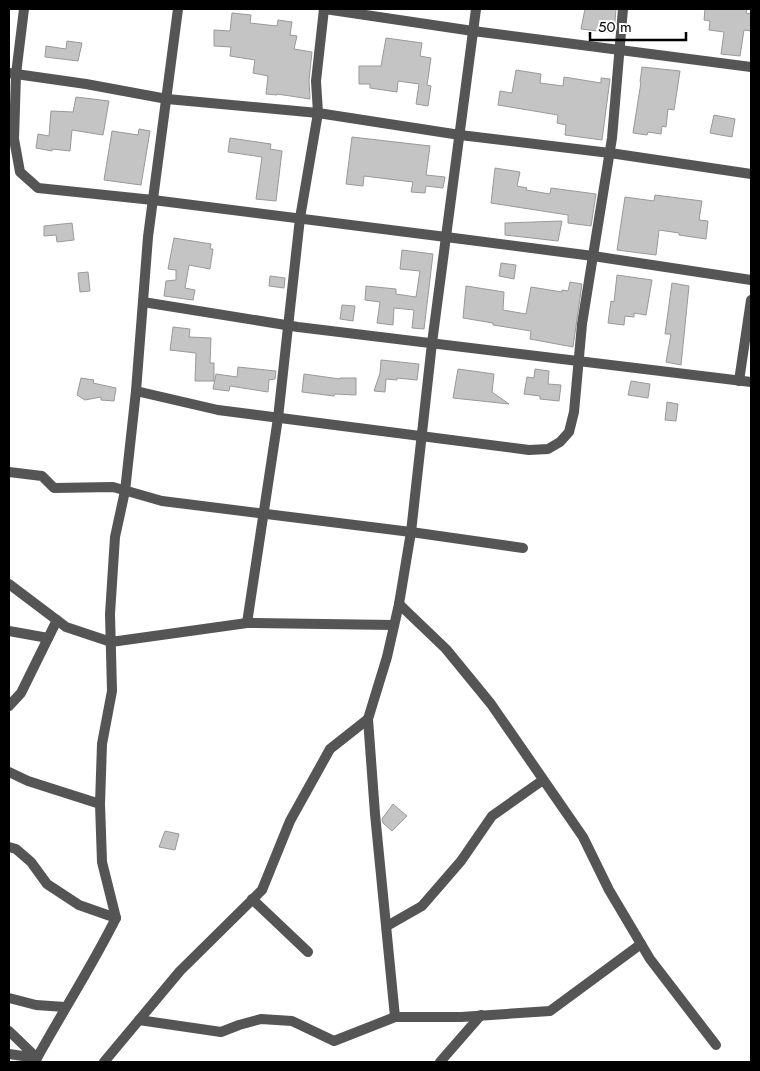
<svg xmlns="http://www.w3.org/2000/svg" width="760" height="1071" font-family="Jost,sans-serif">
<rect width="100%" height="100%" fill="#fff"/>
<g fill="#c4c4c4" stroke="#999">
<polygon points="585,9 616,9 614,33 581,29"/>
<polygon points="705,9 747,9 746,13 751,14 751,31 744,30 740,56 721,54 724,32 709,30 710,21 704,20"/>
<polygon points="232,13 251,15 250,23 277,26 278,20 292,22 290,35 297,36 294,49 312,52 309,80 310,99 277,94 277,95 266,94 268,76 253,73 255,60 230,56 231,47 214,46 214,30 230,31"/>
<polygon points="386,38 422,43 420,56 431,58 427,85 431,86 428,106 416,104 419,84 398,81 397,92 370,88 370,84 359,84 359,66 381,66"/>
<polygon points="67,41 82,43 78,61 45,57 46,46 66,49"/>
<polygon points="642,67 680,71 674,110 668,109 666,127 662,126 661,134 648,132 647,135 633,133 641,82 640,82"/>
<polygon points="516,70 541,74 540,83 563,86 564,77 601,83 601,78 610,79 602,140 565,135 566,125 557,123 558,115 498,105 500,91 512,93"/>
<polygon points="76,97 109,101 103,135 72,130 70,151 52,149 52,151 36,148 38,134 49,136 51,111 73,112"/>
<polygon points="714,115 735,119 732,137 710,133"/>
<polygon points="139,129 150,131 141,185 104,180 112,131 138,135"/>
<polygon points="352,137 430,146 426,175 445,177 443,188 426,186 425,193 411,192 413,182 364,176 363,186 346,184"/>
<polygon points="230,138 271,144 270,149 282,151 276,201 256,199 262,157 228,152"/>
<polygon points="495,168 520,172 517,186 527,188 526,190 550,194 551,188 596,194 591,226 568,223 568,215 491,203"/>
<polygon points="655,195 702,201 699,220 708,221 706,239 679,235 679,233 659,230 656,255 617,250 625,197 654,201"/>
<polygon points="562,221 558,241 505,235 505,223"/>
<polygon points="72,223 74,240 57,242 56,235 44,236 44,226"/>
<polygon points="174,238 211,244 210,249 213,249 210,269 189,265 185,288 195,290 193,300 164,296 166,281 176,280 176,270 168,269"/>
<polygon points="402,250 433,254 424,329 412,328 414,310 394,308 393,325 377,323 380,302 365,300 366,286 396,289 396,294 416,297 420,271 400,269"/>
<polygon points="501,263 516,265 514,279 499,276"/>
<polygon points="88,272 90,291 80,292 78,273"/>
<polygon points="617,275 652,280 646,315 634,313 634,317 625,316 624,325 608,323 611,301 614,302"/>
<polygon points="270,276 285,278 284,288 269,286"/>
<polygon points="570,282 582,284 573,347 530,339 531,331 493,325 493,323 463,318 466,286 504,292 503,310 526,314 531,287 562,292 562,290 568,291"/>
<polygon points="672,283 689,286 681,365 666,362 671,334 665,334"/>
<polygon points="342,305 355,306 353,321 340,319"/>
<polygon points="173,327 190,329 189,337 211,338 210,363 214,363 214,381 195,381 196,353 170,350"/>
<polygon points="381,360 419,364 417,380 397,378 397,380 386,379 385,392 374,391 380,373"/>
<polygon points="238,367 276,371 275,379 269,380 268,392 230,386 229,391 213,389 216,374 237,377"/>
<polygon points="458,369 494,374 492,392 509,404 453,398"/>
<polygon points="535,369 549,371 548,384 561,385 559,401 540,399 540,396 524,394 527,377 534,378"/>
<polygon points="304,374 340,379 340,378 356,378 356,395 335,394 334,396 302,392"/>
<polygon points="81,378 94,380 93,383 116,388 114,401 101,400 101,397 85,400 77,395"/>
<polygon points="631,381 650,384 648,398 628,395"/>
<polygon points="667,402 678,404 676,421 665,420"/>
<polygon points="393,804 407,816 392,831 383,823 382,819"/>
<polygon points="165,831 179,834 175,850 159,847"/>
</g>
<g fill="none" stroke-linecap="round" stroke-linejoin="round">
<g stroke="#555" stroke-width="10">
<polyline points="24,9 16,74 14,139 20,172 38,188 153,200 446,237 593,256 751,280"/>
<polyline points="325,9 473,31 751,67"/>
<polyline points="9,73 86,84 167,99 318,113 460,135 610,153 751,174"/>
<polyline points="143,302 298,327 751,382"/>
<polyline points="739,381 751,300"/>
<polyline points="136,391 218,410 529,450 548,449 560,442 569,432 574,412 582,324 612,138 623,9"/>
<polyline points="9,472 42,476 54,488 113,487 162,501 411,532 523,548"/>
<polyline points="9,584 66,627 111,642 247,623 394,625"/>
<polyline points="399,604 446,649 491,704 583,837 609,890 650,959 716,1045"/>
<polyline points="247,623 278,418 300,218 318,113 316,81 324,9"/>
<polyline points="9,631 48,638"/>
<polyline points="9,706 21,693 57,620"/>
<polyline points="9,772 28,781 100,804"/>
<polyline points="9,847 16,849 31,862 47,884 79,905 116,918"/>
<polyline points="252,899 308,952"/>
<polyline points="387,926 422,906 461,861 492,816 543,780"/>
<polyline points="9,998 36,1005 65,1007"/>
<polyline points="395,1017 375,814 368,719 387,657 399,604 411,532 432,343 476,9"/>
<polyline points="139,1020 221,1032 239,1025 261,1019 292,1021 334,1041 395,1017 461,1017 550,1011 641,944"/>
<polyline points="9,1031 37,1058"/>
<path d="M9,1054L37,1058C63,1011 92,966 116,918L102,862L100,804L102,744L112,691L110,614L115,537L125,491L136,391L148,237L178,9"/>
<polyline points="104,1062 180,971 262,890 290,821 330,749 368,719"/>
<polyline points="440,1062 481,1015"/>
</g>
</g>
<rect width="760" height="1071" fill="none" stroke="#000000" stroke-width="20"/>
<path d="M590 32v8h96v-8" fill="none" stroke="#000000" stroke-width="2.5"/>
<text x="598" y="32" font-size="15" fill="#000000" stroke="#ffffff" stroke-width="4" paint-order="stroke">50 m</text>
</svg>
